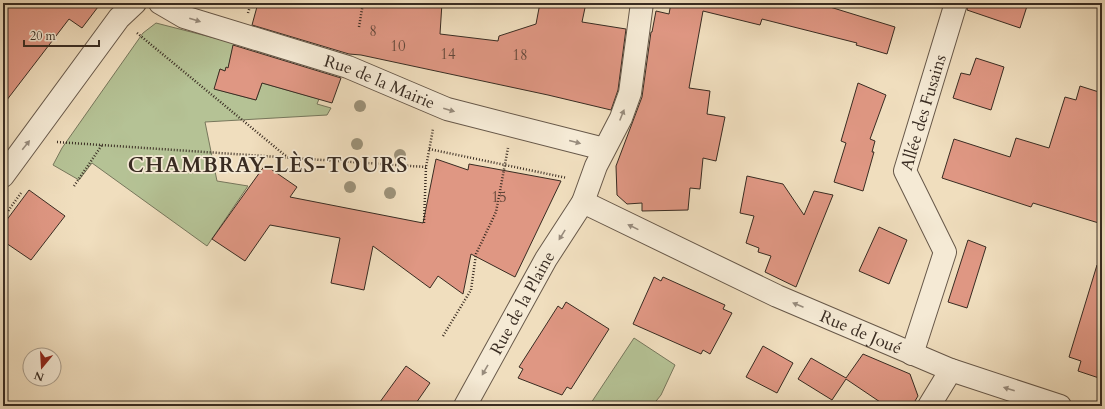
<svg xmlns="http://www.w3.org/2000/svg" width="1105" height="409" font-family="Cardo,serif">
<rect width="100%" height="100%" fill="#f0debe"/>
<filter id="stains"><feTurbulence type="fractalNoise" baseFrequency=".005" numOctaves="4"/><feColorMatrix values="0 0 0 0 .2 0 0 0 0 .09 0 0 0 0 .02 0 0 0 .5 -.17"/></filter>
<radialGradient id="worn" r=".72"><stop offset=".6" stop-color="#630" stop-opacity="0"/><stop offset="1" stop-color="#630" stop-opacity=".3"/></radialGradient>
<g fill="#b5c295" stroke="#77775c">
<polygon points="156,23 234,43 228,69 226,68 225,71 220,69 215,89 256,100 262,83 319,99 317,104 331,108 327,115 205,122 217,181 248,186 207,246 92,163 79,180 53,165 62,148 143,33"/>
<polygon points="634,338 675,365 661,395 652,406 589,406"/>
</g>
<g fill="#df9783" stroke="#392c22">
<polygon points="3,3 101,3 82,28 69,19 3,105"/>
<polygon points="258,3 442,3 440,34 498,41 499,36 536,24 540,3 586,3 582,22 626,29 618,90 611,110 548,95 361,55 349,54 252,25"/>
<polygon points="671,3 817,3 895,27 887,54 856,45 857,43 762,19 760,25 703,11 689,88 710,91 707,114 725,117 716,161 703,158 700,189 690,188 688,210 642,211 642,203 627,204 617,195 616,166 642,97 651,32 652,32 656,11 669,14"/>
<polygon points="968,3 1028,3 1020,28 967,10"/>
<polygon points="233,45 341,78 332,103 262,83 256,100 214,89 220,69 225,71 226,67 228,68"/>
<polygon points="976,58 1004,67 991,110 953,98 961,73 970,75"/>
<polygon points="858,83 886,95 870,139 875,141 872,152 874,152 863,191 834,182 846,143 841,141"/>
<polygon points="1080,86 1102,93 1102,224 1033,203 1031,207 942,178 954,139 1010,157 1016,138 1049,148 1065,97 1076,100"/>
<polygon points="436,159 468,170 469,164 561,181 515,277 471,254 463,294 438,276 430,288 373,246 364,290 331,283 340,238 270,225 245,261 212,239 265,165 297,187 290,197 423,223"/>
<polygon points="747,176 783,184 804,215 814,191 833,195 796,287 765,272 771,256 758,252 759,248 746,243 754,216 740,213"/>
<polygon points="29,190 65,216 31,260 3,241 3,225"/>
<polygon points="879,227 907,240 889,284 859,271"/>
<polygon points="968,240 986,247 967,308 948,302"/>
<polygon points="1097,265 1102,266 1102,379 1078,371 1081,361 1069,357"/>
<polygon points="654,277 661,281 663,277 725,305 723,309 732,313 710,354 703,350 701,354 633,324"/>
<polygon points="566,302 609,329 571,389 567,387 562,395 518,378 523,369 519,367 544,328 558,306 562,309"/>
<polygon points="763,346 793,363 777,393 746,377"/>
<polygon points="863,354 910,374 918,396 912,406 886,406 846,379 832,400 798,379 811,358 846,378"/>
<polygon points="406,366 430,383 414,406 377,406"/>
</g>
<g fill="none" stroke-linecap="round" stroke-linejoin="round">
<defs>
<g id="minor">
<path id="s1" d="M160,3L184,17L348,67L447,109L604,149"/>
<polyline points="3,176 119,18 135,3"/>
<path id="s2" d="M583,202L777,296L951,370L1060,406"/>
<path id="s3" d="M912,354L945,252L905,171L956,3"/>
<path id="s4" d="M465,406L546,259L583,202L596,166L621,118L630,93L642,3"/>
<polyline points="929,406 951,370"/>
</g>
</defs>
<use href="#minor" stroke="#675849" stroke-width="24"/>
<g stroke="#392c22" stroke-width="2.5" stroke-dasharray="1 2" stroke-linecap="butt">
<polyline points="248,13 251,3"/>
<polyline points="359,27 363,3"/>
<polyline points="137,33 287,157"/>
<polyline points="57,142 426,167"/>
<polyline points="429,149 567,178"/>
<polyline points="74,186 102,145"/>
<polyline points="3,218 21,193"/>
<polyline points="424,223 426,167 433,129"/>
<polyline points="443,336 471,290 476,254 496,212 508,148"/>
</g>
<use href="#minor" stroke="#f5ead5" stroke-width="22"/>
</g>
<g fill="#9c9178">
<circle cx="360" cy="106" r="6"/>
<circle cx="357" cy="144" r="6"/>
<circle cx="400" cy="155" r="6"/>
<circle cx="350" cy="187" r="6"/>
<circle cx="390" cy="193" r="6"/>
</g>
<defs><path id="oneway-solid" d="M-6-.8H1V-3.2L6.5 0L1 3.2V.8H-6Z"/></defs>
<g fill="#978b7c">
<use href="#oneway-solid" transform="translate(195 20) rotate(17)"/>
<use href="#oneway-solid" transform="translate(449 110) rotate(16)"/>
<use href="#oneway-solid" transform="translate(622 115) rotate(-68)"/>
<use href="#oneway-solid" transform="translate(575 142) rotate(15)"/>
<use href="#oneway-solid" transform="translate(26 145) rotate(-51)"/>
<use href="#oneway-solid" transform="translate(633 227) rotate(-154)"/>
<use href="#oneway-solid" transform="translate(562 235) rotate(122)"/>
<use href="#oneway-solid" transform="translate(798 305) rotate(-157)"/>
<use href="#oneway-solid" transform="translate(485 370) rotate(120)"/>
<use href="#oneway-solid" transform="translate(1009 389) rotate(-162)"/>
</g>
<g text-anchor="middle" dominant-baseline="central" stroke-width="3.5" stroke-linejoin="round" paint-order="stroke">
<g font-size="15" fill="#62473a">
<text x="373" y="31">8</text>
<text x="398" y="46">10</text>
<text x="448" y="54">14</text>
<text x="520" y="55">18</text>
<text x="499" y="197">15</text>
</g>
<g font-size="17" fill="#392c22" stroke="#f5ead5">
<text stroke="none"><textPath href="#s1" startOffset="234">Rue de la Mairie</textPath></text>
<text stroke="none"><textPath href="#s3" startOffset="259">Allée des Fusains</textPath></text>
<text stroke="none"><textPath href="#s4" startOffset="118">Rue de la Plaine</textPath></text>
<text stroke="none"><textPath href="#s2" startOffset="307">Rue de Joué</textPath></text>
</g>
<g font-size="21" font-weight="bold" letter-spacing="1" fill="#392c22" stroke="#f5ead5">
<text x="268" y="165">CHAMBRAY-LÈS-TOURS</text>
</g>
</g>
<rect width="1105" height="409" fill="none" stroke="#f0debe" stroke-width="16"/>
<rect x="4" y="4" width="1097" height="401" fill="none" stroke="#392c22" stroke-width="2"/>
<rect x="8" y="8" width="1089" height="393" fill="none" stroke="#392c22"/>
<g transform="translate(42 367) rotate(198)"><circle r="19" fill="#f5ead5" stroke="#aa9e8d"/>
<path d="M0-3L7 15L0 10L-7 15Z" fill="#8f2418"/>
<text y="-6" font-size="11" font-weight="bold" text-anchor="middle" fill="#392c22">N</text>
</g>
<path d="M24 40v6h75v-6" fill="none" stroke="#392c22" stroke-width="2"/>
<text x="30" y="40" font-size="12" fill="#392c22" stroke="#f5ead5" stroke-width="3" paint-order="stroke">20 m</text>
<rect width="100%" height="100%" filter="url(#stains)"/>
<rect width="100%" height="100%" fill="url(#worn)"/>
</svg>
